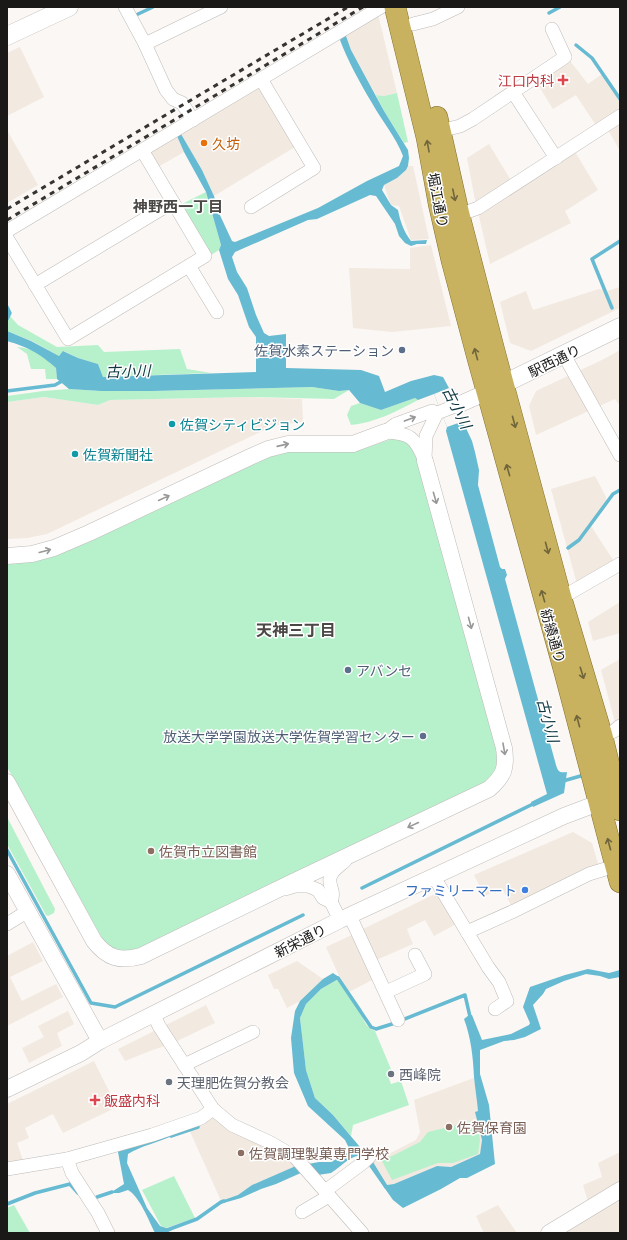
<svg xmlns="http://www.w3.org/2000/svg" width="627" height="1240" font-family="Literata,'Noto Sans JP',serif">
<rect width="100%" height="100%" fill="#fbf7f4"/>
<g fill="#f2e9e0">
<polygon points="378,14 397,93 384,96 376,95 351,50 346,36 347,33"/>
<polygon points="20,47 44,97 7,116 7,53"/>
<polygon points="570,61 588,84 602,74 620,102 620,151 607,128 597,127 576,95 553,109 537,83"/>
<polygon points="259,86 295,147 214,196 202,170 181,134"/>
<polygon points="7,130 38,185 7,203"/>
<polygon points="177,136 184,152 158,167 149,152"/>
<polygon points="489,144 512,182 476,205 467,158"/>
<polygon points="574,150 598,190 565,211 571,223 490,264 478,212"/>
<polygon points="408,166 413,166 429,239 411,240 399,206 391,205 384,185 397,178 406,170"/>
<polygon points="431,245 451,326 392,332 353,328 349,268 410,269 410,248"/>
<polygon points="620,287 620,308 531,351 510,343 500,302 526,291 533,310 599,289 607,291"/>
<polygon points="620,350 620,406 615,399 536,435 529,406 536,391 606,358"/>
<polygon points="44,397 98,405 110,400 250,397 302,399 303,422 276,425 256,434 47,534 28,538 7,539 7,402"/>
<polygon points="595,476 606,497 606,506 591,526 615,563 577,584 551,489"/>
<polygon points="620,602 620,633 593,641 588,622"/>
<polygon points="620,659 620,723 616,726 601,670"/>
<polygon points="573,832 592,843 599,867 513,909 502,888 485,896 474,875"/>
<polygon points="439,892 458,923 434,936 425,920 407,929 413,944 374,961 361,930"/>
<polygon points="356,933 376,978 349,992 340,978 326,947"/>
<polygon points="33,942 43,961 10,977 22,1001 56,984 63,997 7,1026 7,956"/>
<polygon points="297,961 323,979 300,1001 287,1008 278,989 274,989 268,975"/>
<polygon points="206,1005 215,1023 173,1043 150,1051 125,1061 118,1049"/>
<polygon points="68,1011 74,1024 57,1033 62,1046 29,1063 22,1048 44,1037 38,1026"/>
<polygon points="94,1061 117,1107 63,1133 53,1114 25,1128 29,1138 17,1143 24,1163 7,1165 7,1104"/>
<polygon points="474,1078 479,1111 476,1112 482,1140 480,1154 451,1167 437,1166 394,1184 387,1185 373,1162 416,1140 420,1132 414,1100"/>
<polygon points="213,1115 298,1165 252,1185 238,1195 221,1201 188,1127"/>
<polygon points="620,1152 620,1182 588,1202 583,1185 602,1177 598,1163"/>
<polygon points="620,1199 620,1233 563,1233"/>
<polygon points="498,1205 517,1233 484,1233 476,1216"/>
</g>
<g fill="#b7f1cc">
<polygon points="397,93 408,142 404,143 384,111 376,95 384,96"/>
<polygon points="206,192 221,245 219,250 211,255 180,205"/>
<polygon points="8,314 18,325 57,347 98,345 104,352 180,349 187,369 211,373 103,377 98,364 78,358 64,351 59,356 32,341 7,331"/>
<path d="M17,347C35,348 43,356 56,368L57,379H46L45,369H31L27,354Z"/>
<polygon points="312,387 339,391 349,390 334,399 249,397 110,400 98,405 44,397 7,402 7,396 43,391 69,389 101,391 152,391"/>
<path d="M415,398L418,400C397,411 375,423 351,425L347,415L351,406L360,403L381,410Z"/>
<path d="M397,437L413,447L450,573L497,743C497,764 500,770 483,785L134,951C120,951 114,951 103,940L7,767V562L251,462L287,451L363,449Z"/>
<polygon points="7,817 55,909 54,913 48,916 46,915 7,844"/>
<path d="M340,978L362,1010C361,1019 367,1028 375,1031L393,1074L388,1076L391,1084L401,1081L409,1105L353,1125L351,1136L333,1115L315,1098L306,1070L300,1018L306,1004L321,989Z"/>
<polygon points="477,1120 480,1140 478,1154 453,1163 438,1163 392,1180 382,1161 420,1142 428,1132"/>
<polygon points="174,1176 195,1218 166,1228 161,1226 142,1190"/>
<polygon points="14,1205 30,1233 7,1233 7,1208"/>
</g>
<g fill="#66bad1">
<path d="M346,36L351,50L384,111L408,150L409,158L408,166L406,170L397,178L384,185L382,190L391,205L398,210C400,221 404,232 411,241L427,240L426,244H417L411,246L405,243L399,236L395,224L376,196L370,195L317,219L308,220L235,252L232,257L237,272L247,288L256,315L264,333L269,336L286,334V368L361,370L379,376L385,392L411,381L434,375L443,377L449,388L461,422L465,426L472,441L475,452L479,470L478,485L500,567L502,569H505L507,575L505,579L556,765C558,772 560,773 567,772L564,793L533,807L531,802L547,794L446,431L447,427L434,394L418,400L415,398L381,410L360,403L349,390L339,391L312,387L152,391H101L69,389L57,379L56,368C39,353 28,347 7,341V331L31,341L59,356L63,351L78,358L98,364L103,377L256,372V337L249,327L238,295L228,279L219,250L221,245L206,192L184,152L177,136L181,134L202,170L214,196L218,211L232,241L235,242L318,208L367,181L399,166L403,156C396,137 382,121 372,103C360,83 348,61 340,40L342,37Z"/>
<path d="M588,969L609,973L620,970V977L609,979L600,976L586,974L564,981L546,989L543,994L533,1005L541,1029L525,1037L514,1040L504,1041L480,1050V1074L489,1105L495,1164L467,1178H460L441,1189L403,1208L393,1200L369,1166L373,1162L387,1185L394,1184L437,1166L451,1167L480,1154L482,1140L475,1112L478,1111C477,1099 475,1088 474,1077C473,1056 471,1038 464,1019L469,1015H472L482,1040L511,1034L529,1025L530,1023L523,1007L530,987L565,975Z"/>
<path d="M333,973L340,978L321,989L306,1004L300,1018L306,1070L315,1098L333,1115L365,1153L362,1156C351,1154 340,1168 331,1173C327,1174 322,1174 318,1175L308,1164L319,1162H331L347,1153L348,1146L345,1140L308,1106L294,1073L291,1038L295,1011L300,1001L323,979Z"/>
<path d="M174,1135C160,1142 140,1146 128,1154L127,1163L147,1208L160,1226L172,1230L166,1233H155C149,1221 140,1197 128,1190L119,1193H110L124,1184L118,1152L120,1148L160,1137Z"/>
<polygon points="298,1165 303,1172 276,1184 261,1189 241,1198 220,1204 221,1201 238,1195 252,1185"/>
</g>
<polygon fill="#fbf7f4" points="449,388 461,422 447,427 434,394"/>
<g fill="none" stroke-linecap="round" stroke-linejoin="round">
<g stroke="#66bad1" stroke-width="3.5">
<polyline points="549,13 560,7"/>
<polyline points="136,15 153,7"/>
<polyline points="576,45 592,58 620,99"/>
<polyline points="7,307 10,313 7,319"/>
<polyline points="612,308 592,259 620,241"/>
<polyline points="7,391 55,385 64,380"/>
<polyline points="568,548 579,540 613,494 620,490"/>
<polyline points="563,781 584,775"/>
<polyline points="7,850 91,1003 115,1007 303,915"/>
<polyline points="362,888 535,803"/>
<polygon points="334,977 338,978 371,1027 376,1029 392,1024 465,995 477,1047 477,1078 484,1107 487,1153 484,1160 459,1172 401,1194 386,1187 372,1165 363,1154 357,1152 349,1138 309,1097 300,1071 297,1018 305,1000 318,987"/>
<polyline points="171,1136 198,1127"/>
<polyline points="97,1197 112,1192"/>
<polyline points="7,1204 35,1193 70,1184 78,1193"/>
<polyline points="159,1233 197,1219 221,1202 224,1201"/>
</g>
<defs>
<g id="minor">
<polyline points="125,7 145,44 166,90 173,99 182,103 193,120"/>
<polyline points="413,24 433,19 458,7"/>
<polyline points="145,44 221,7"/>
<polyline points="513,92 556,158"/>
<polyline points="440,131 460,126 473,119 565,57 552,29"/>
<polyline points="251,207 314,168 261,79"/>
<polyline points="459,215 478,208 620,116"/>
<polyline points="7,231 381,7"/>
<polyline points="7,238 68,339 205,256 142,150"/>
<polyline points="189,266 217,312"/>
<polyline points="35,285 173,202"/>
<polyline points="564,355 620,455"/>
<polyline points="385,432 396,424 432,411 437,413 458,405"/>
<path d="M385,432C410,433 415,437 425,461"/>
<polyline points="425,459 426,436 437,413"/>
<polyline points="561,598 620,564"/>
<polyline points="602,736 614,731 620,726"/>
<polyline points="434,877 488,967 499,982 507,1001 495,1009"/>
<polyline points="285,889 295,886 308,886 318,890 323,898 331,902 340,920"/>
<path d="M331,902C334,893 332,892 330,883C328,873 338,867 345,861"/>
<polyline points="350,916 398,1020"/>
<polyline points="7,924 28,911"/>
<polyline points="467,932 514,911 589,874 615,866"/>
<polyline points="386,992 425,974 415,955"/>
<polyline points="154,1015 159,1026 213,1109 232,1125 269,1142 295,1157 362,1233"/>
<polyline points="184,1065 253,1032"/>
<polyline points="67,1159 72,1173 98,1213 108,1233"/>
<polyline points="7,1169 67,1159 152,1135 201,1118 213,1109"/>
<polyline points="325,1191 364,1162 370,1156"/>
<polyline points="302,1212 329,1196"/>
</g>
<g id="tertiary">
<polyline points="458,405 487,392"/>
<polyline points="7,556 32,554 54,548 89,533 250,457 268,449 288,444 353,444 385,432"/>
<path d="M7,782L94,941C107,958 120,962 141,956L293,882L489,789C504,776 507,768 504,748L425,461"/>
<polyline points="7,874 100,1041"/>
<polyline points="7,1089 81,1053 100,1041 340,920 564,816 609,799"/>
<polyline points="549,1233 620,1190"/>
</g>
<g id="secondary">
<polyline points="7,36 69,7"/>
<polyline points="491,390 620,327"/>
</g>
<g id="trunk">
<polyline points="395,7 427,138 439,204 452,261 478,359 565,673 620,882"/>
<polyline points="437,117 459,215 495,354 561,598 602,736 620,810"/>
</g>
</defs>
<use href="#minor" stroke="#bebbb8" stroke-width="14"/>
<use href="#tertiary" stroke="#bebbb8" stroke-width="17"/>
<use href="#secondary" stroke="#bebbb8" stroke-width="19"/>
<use href="#trunk" stroke="#83702c" stroke-width="22"/>
<use href="#minor" stroke="#fff" stroke-width="13"/>
<use href="#tertiary" stroke="#fff" stroke-width="16"/>
<use href="#secondary" stroke="#fff" stroke-width="18"/>
<use href="#trunk" stroke="#c8b25f" stroke-width="21"/>
<g stroke="#353432" stroke-width="3" stroke-dasharray="5 5" stroke-linecap="butt">
<polyline points="7,209 348,7"/>
<polyline points="7,220 363,7"/>
</g>
</g>
<defs><path id="oneway-shaft" d="M-6 0H5M1.5-3L5.5 0L1.5 3" fill="none" stroke-width="1.6" stroke-linecap="round" stroke-linejoin="round"/></defs>
<g stroke="#71663b">
<use href="#oneway-shaft" transform="translate(428 146) rotate(-100)"/>
<use href="#oneway-shaft" transform="translate(454 195) rotate(78)"/>
<use href="#oneway-shaft" transform="translate(476 354) rotate(-105)"/>
<use href="#oneway-shaft" transform="translate(514 422) rotate(75)"/>
<use href="#oneway-shaft" transform="translate(508 470) rotate(-106)"/>
<use href="#oneway-shaft" transform="translate(547 548) rotate(75)"/>
<use href="#oneway-shaft" transform="translate(543 596) rotate(-106)"/>
<use href="#oneway-shaft" transform="translate(582 673) rotate(73)"/>
<use href="#oneway-shaft" transform="translate(578 721) rotate(-105)"/>
<use href="#oneway-shaft" transform="translate(609 844) rotate(-105)"/>
</g>
<g stroke="#989897">
<use href="#oneway-shaft" transform="translate(410 419) rotate(-20)"/>
<use href="#oneway-shaft" transform="translate(283 445) rotate(-13)"/>
<use href="#oneway-shaft" transform="translate(164 498) rotate(-25)"/>
<use href="#oneway-shaft" transform="translate(435 498) rotate(74)"/>
<use href="#oneway-shaft" transform="translate(45 551) rotate(-15)"/>
<use href="#oneway-shaft" transform="translate(470 623) rotate(75)"/>
<use href="#oneway-shaft" transform="translate(504 749) rotate(80)"/>
<use href="#oneway-shaft" transform="translate(413 825) rotate(155)"/>
</g>
<g fill="#e0444e" stroke="#fff" stroke-width="1.5">
<path d="M561 74h4v4h4v4h-4v4h-4v-4h-4v-4h4z"/>
<path d="M93 1094h4v4h4v4h-4v4h-4v-4h-4v-4h4z"/>
</g>
<circle fill="#e8710a" stroke="#fff" stroke-width="1.5" cx="204" cy="143" r="4"/>
<g fill="#5c6f8a" stroke="#fff" stroke-width="1.5">
<circle cx="402" cy="350" r="4"/>
<circle cx="348" cy="670" r="4"/>
<circle cx="423" cy="736" r="4"/>
</g>
<g fill="#0f9aa8" stroke="#fff" stroke-width="1.5">
<circle cx="172" cy="424" r="4"/>
<circle cx="75" cy="454" r="4"/>
</g>
<g fill="#8d6e63" stroke="#fff" stroke-width="1.5">
<circle cx="151" cy="851" r="4"/>
<circle cx="449" cy="1127" r="4"/>
<circle cx="241" cy="1153" r="4"/>
</g>
<circle fill="#3f7fe0" stroke="#fff" stroke-width="1.5" cx="525" cy="890" r="4"/>
<g fill="#6b7280" stroke="#fff" stroke-width="1.5">
<circle cx="391" cy="1074" r="4"/>
<circle cx="169" cy="1082" r="4"/>
</g>
<g text-anchor="middle" dominant-baseline="central" stroke-width="3" stroke-linejoin="round" paint-order="stroke">
<g font-size="14" fill="#be3a42" stroke="#fff" text-anchor="end">
<text x="554" y="80">江口内科</text>
<text x="104" y="1100" text-anchor="start">飯盛内科</text>
</g>
<g font-size="14" fill="#c56008" stroke="#fff" text-anchor="start">
<text x="212" y="143">久坊</text>
</g>
<g font-size="14" fill="#1a1917" stroke="#fff">
<text transform="translate(439 200) rotate(79)">堀江通り</text>
<text transform="translate(554 360) rotate(-26)">駅西通り</text>
<text transform="translate(554 636) rotate(74)">紡績通り</text>
<text transform="translate(300 940) rotate(-27)">新栄通り</text>
</g>
<g font-size="14" fill="#4e5e75" stroke="#fff" text-anchor="end">
<text x="394" y="350">佐賀水素ステーション</text>
<text x="356" y="670" text-anchor="start">アバンセ</text>
<text x="415" y="736">放送大学学園放送大学佐賀学習センター</text>
</g>
<g font-size="14" fill="#0d838f" stroke="#fff" text-anchor="start">
<text x="180" y="424">佐賀シティビジョン</text>
<text x="83" y="454">佐賀新聞社</text>
</g>
<g font-size="14" fill="#785e54" stroke="#fff" text-anchor="start">
<text x="159" y="851">佐賀市立図書館</text>
<text x="457" y="1127">佐賀保育園</text>
<text x="249" y="1153">佐賀調理製菓専門学校</text>
</g>
<g font-size="14" fill="#366cbe" stroke="#fff" text-anchor="end">
<text x="517" y="890">ファミリーマート</text>
</g>
<g font-size="14" fill="#5b616d" stroke="#fff" text-anchor="start">
<text x="399" y="1074">西峰院</text>
<text x="177" y="1082">天理肥佐賀分教会</text>
</g>
<g font-size="15" font-weight="bold" fill="#4a4745" stroke="#fff">
<text x="178" y="205">神野西一丁目</text>
</g>
<g font-size="15" font-style="italic" fill="#0e3741" stroke="#fff">
<text transform="translate(128 370) rotate(-1)">古小川</text>
<text transform="translate(458 407) rotate(63)">古小川</text>
<text transform="translate(549 720) rotate(75)">古小川</text>
</g>
<g font-size="16" font-weight="bold" fill="#4a4745" stroke="#fff">
<text x="296" y="629">天神三丁目</text>
</g>
</g>
<rect width="627" height="1240" fill="none" stroke="#1a1917" stroke-width="16"/>
</svg>
